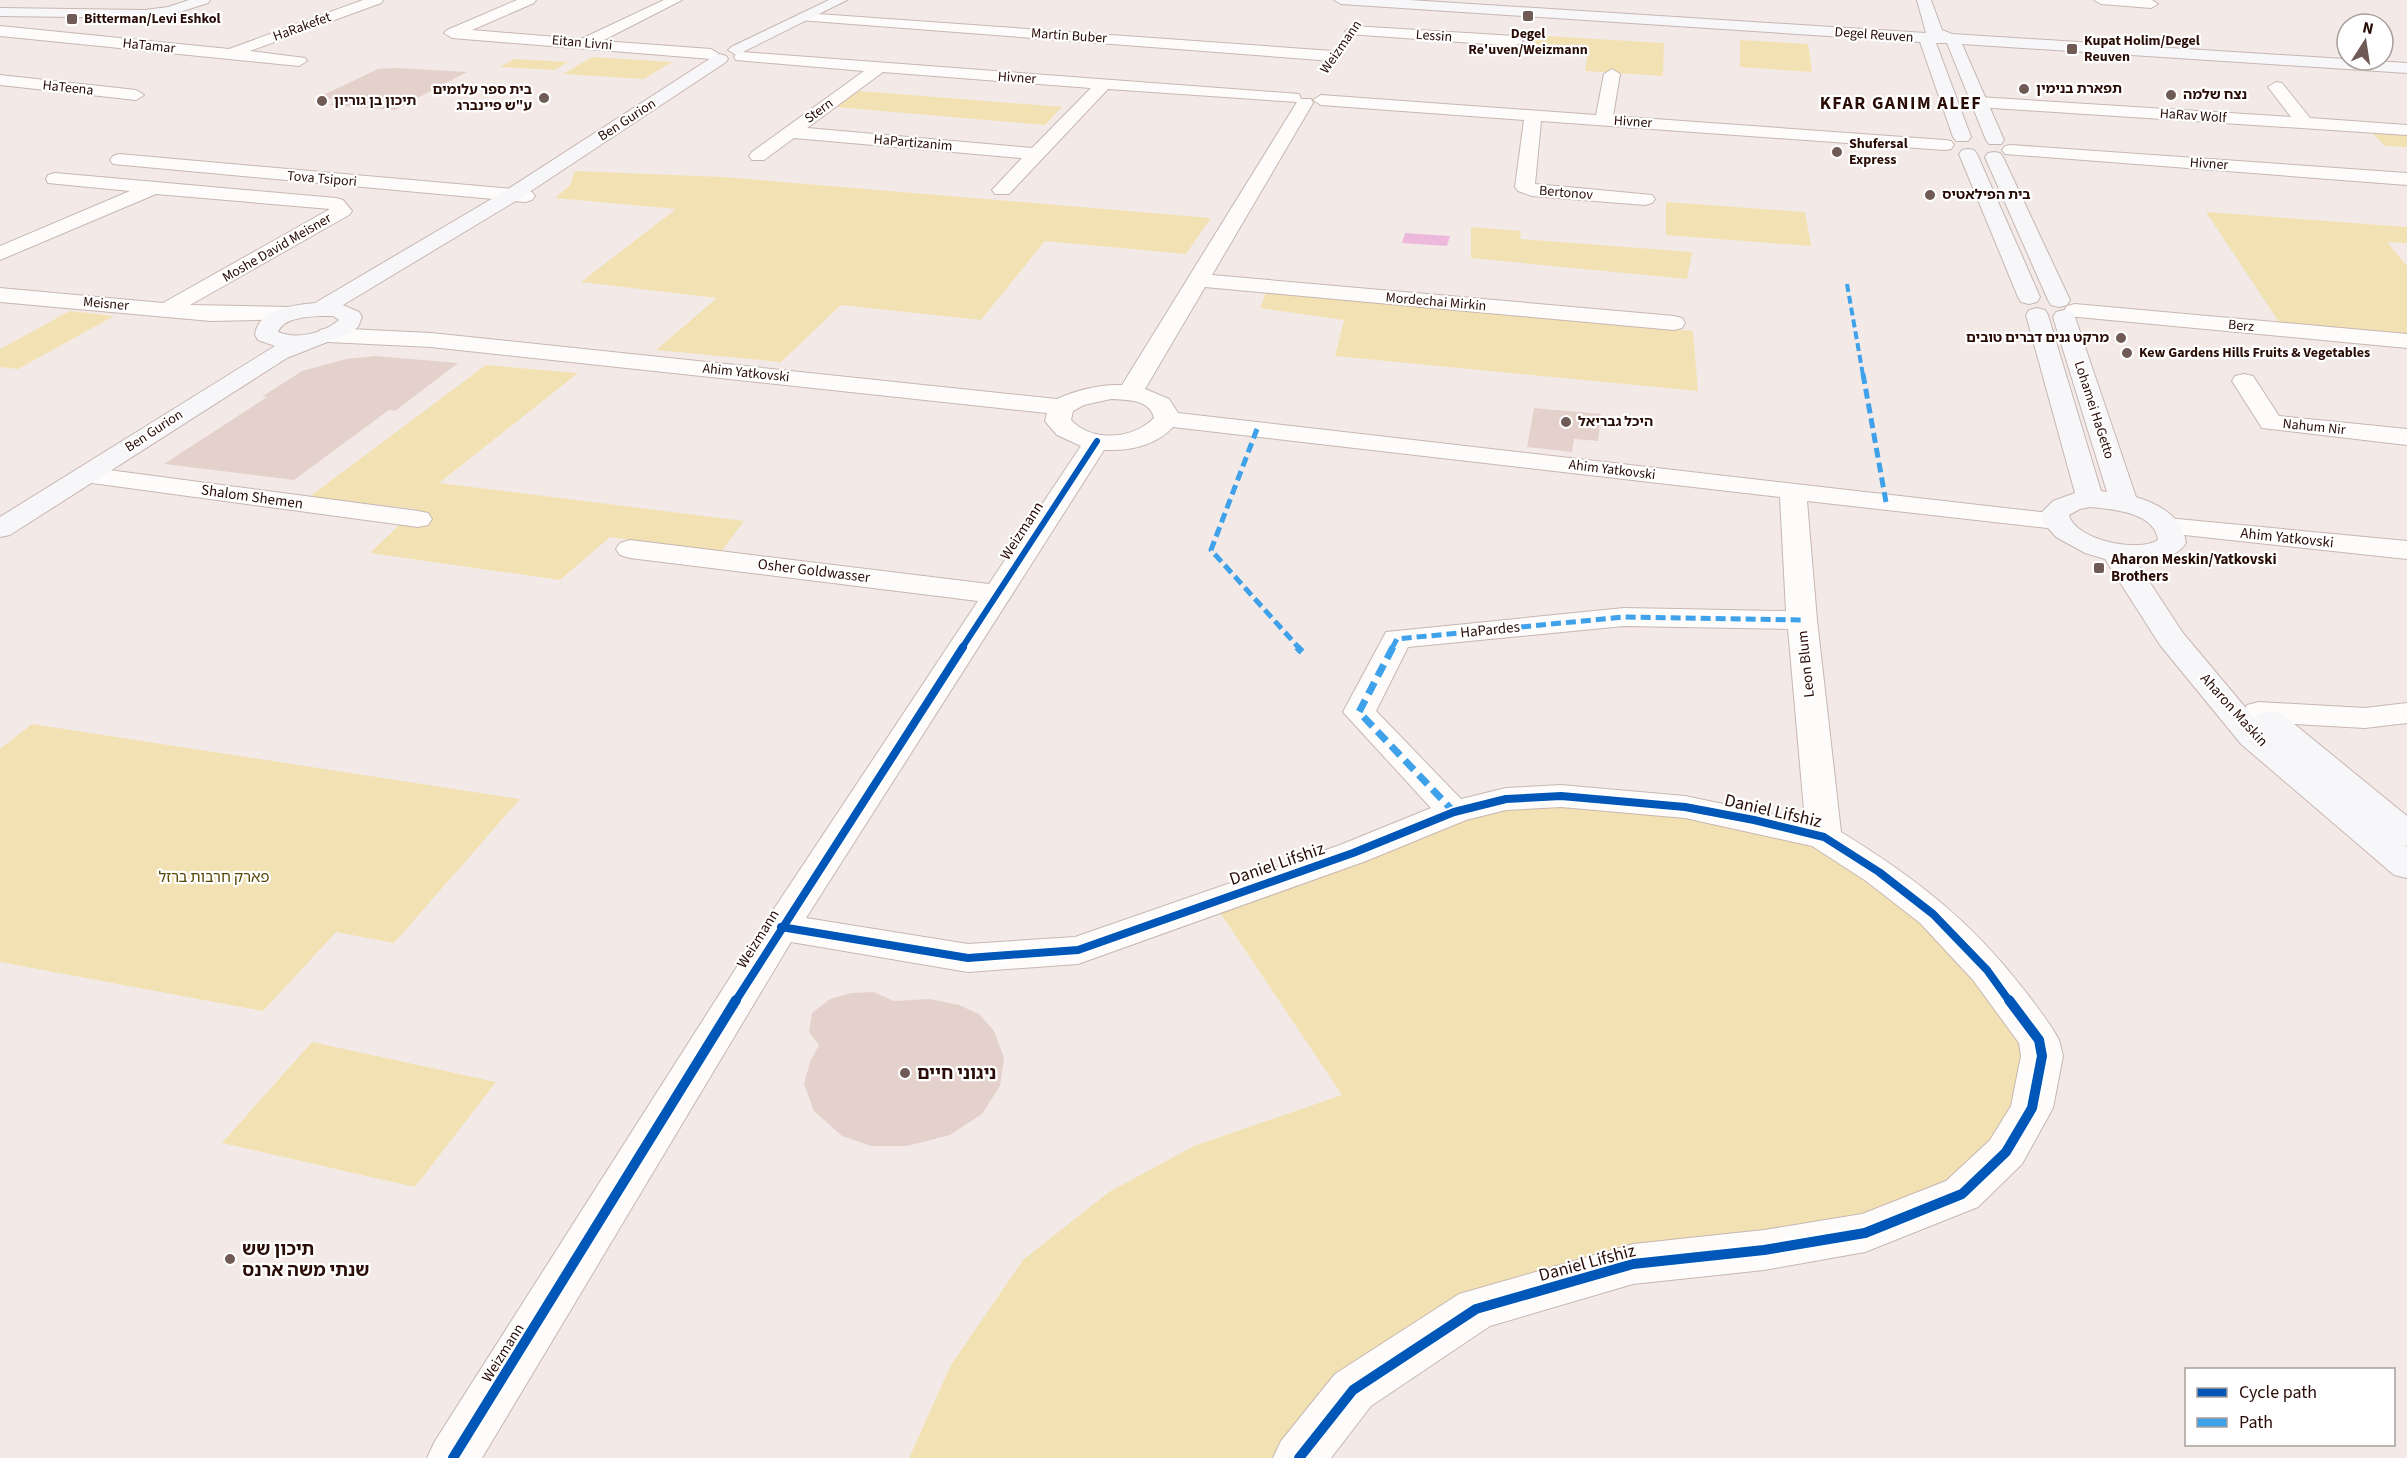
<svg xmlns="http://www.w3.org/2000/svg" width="2407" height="1458" font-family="'Source Sans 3','Noto Sans Hebrew',sans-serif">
<rect width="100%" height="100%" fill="#f3eae7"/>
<g fill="#f2e2b3">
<polygon points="1530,35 1664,43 1663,76 1585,71 1588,51 1527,48"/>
<polygon points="1740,40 1808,44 1812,72 1740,67"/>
<polygon points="592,57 672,62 644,79 563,74"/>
<polygon points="514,59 568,62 555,70 500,67"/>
<polygon points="859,91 1062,107 1045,125 836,107"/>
<polygon points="2370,131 2407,133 2407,147 2385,146"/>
<polygon points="575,171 724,177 1211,218 1186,254 1045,241 981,320 841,305 781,362 656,350 717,298 581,282 676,209 555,198 570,185"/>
<polygon points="1666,202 1805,212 1811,246 1666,235"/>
<polygon points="2206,212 2407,227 2407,243 2387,242 2407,266 2407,336 2281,325"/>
<polygon points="1471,227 1521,231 1520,239 1692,252 1687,279 1471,258"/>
<polygon points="1266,292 1693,331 1698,391 1335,356 1344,320 1260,308"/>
<polygon points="70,311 114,316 18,369 0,367 0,349"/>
<polygon points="486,365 578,373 439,483 744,521 721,552 610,537 560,580 370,553 416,509 309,497"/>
<polygon points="32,724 520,799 394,943 336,932 263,1011 0,962 0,749"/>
<polygon points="1506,799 1754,820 1879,872 2042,1056 1962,1194 1476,1309 1299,1458 909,1458 951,1365 1023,1260 1109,1192 1194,1146 1342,1095 1213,902"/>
<polygon points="312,1042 496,1082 415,1187 222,1143"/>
</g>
<polygon fill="#ecb9dd" points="1405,233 1450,236 1447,246 1402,243"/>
<g fill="#e5d1cc">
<polygon points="396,68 467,72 395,110 329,105 339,100 317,98 378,69"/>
<polygon points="375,356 458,363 395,411 389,410 294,480 164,464 267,397 263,396 302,371 346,359"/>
<polygon points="1534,408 1601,414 1598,441 1574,439 1572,452 1527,447"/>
<polygon points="874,992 894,1001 930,999 959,1005 979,1014 994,1031 1004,1058 1000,1086 982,1114 950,1135 907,1146 871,1146 842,1136 814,1111 804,1084 810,1062 819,1045 809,1032 812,1013 830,999 851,993"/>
</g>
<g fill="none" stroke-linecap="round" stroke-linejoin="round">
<defs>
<g id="street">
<polygon points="363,0 383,0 381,3 250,51 305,58 307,61 299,66 0,36 0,26 229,49"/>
<polygon points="517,0 536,0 534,3 472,30 581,39 664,0 682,0 602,41 711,49 719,54 711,59 452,38 444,33 447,30"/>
<polygon points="2094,0 2152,0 2158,4 2151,8 2101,4"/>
<polygon points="804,13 1333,51 1341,56 1333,61 799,20 797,17 799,14"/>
<polygon points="1353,26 1515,36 1523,41 1515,46 1348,34 1345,31"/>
<path d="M742,52L1299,94L1301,99H1311L1313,103L1212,275L1674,316L1682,318L1685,323L1682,328L1674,330L1205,287L1145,389L1169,399L1178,413L2066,515L2070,521L2066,527L2056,529L1807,501L1817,620L1841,832C1916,878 1971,921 2025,991C2037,1007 2050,1023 2059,1040L2063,1056L2053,1108L2022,1164L1978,1207L1865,1252L1764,1270L1633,1284L1490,1326L1371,1406L1331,1458H1273L1281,1441L1335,1374L1459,1294L1633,1244L1764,1230L1862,1214L1946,1181L1990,1140L2011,1106L2021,1056L2019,1043L1973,980L1920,923L1866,881L1812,846L1685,818L1561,807L1506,810L1466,820L1366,861L1078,964L968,972L791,942L482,1458H427L435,1441L768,918L978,601L630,558L620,555L616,549L620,543L630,540L989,584L1081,446L1057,435L1045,421L1047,413L431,347L328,342L320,340L317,335L320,330L328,328L431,333L1057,399C1076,390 1101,384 1122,385L1297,102L1108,89L1009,194H995L992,190L1022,158L794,138L764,160H752L749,156L752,152L864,71L736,60L734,57L736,54ZM883,72L1091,88L1032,148L807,128ZM1111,399C1127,400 1150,399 1154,418C1133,439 1093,443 1071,420L1073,411L1084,405ZM1173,427L1780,497L1786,611L1624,608L1386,632L1343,712L1431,808L1340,845L1075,937L968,944L806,918L1104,450C1130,451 1155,446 1173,427ZM1624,626L1788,629L1805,821L1685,796L1561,785L1506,788L1461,799L1376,711L1408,647Z"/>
<polygon points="1612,69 1620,74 1613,116 1945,140 1951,141 1954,145 1951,149 1945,150 1541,121 1535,184 1652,195 1655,199 1652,203 1645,205 1532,196 1518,191 1515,187 1524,120 1321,105 1313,100 1321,95 1596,115 1604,74"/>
<polygon points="0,75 136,90 144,95 136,100 0,85"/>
<polygon points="2276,82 2282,83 2310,118 2407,125 2407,135 1978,107 1970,102 1978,97 2291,117 2268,87"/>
<polygon points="2011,145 2407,173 2407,185 2005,154 2002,150 2005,146"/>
<polygon points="119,154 525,190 532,192 535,196 532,200 525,202 113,164 110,160 113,156"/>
<polygon points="55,173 336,198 343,200 352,211 349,215 190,305 289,307 297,309 300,314 297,319 211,321 0,302 0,288 163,303 330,209 156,194 0,260 0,246 130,191 48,183 46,179 48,175"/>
<polygon points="2075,304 2407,334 2407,348 2067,316 2064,311 2067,306"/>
<polygon points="2244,374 2253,376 2279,416 2407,429 2407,445 2262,428 2232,381 2235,376"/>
<polygon points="86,467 418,511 428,513 432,519 428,525 418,527 77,481 73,475 77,469"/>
<polygon points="2167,518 2407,541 2407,559 2157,532 2153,526 2157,520"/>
<polygon points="2259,702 2365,708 2407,703 2407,723 2365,728 2259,722 2247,719 2243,712 2247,705"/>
</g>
<g id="secondary">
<polygon points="189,0 210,0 208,3 170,15 145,18 0,16 0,8 145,10 168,7"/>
<polygon points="829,0 847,0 741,53 736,55 728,50 731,47"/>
<polygon points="1334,0 1409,0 1926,33 1917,0 1931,0 1942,30 1952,34 2407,63 2407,73 1962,44 2004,140 2001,144 1989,144 1986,140 1947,43 1936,43 1971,137 1968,141 1956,141 1953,137 1920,42 1341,4"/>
<path d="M720,54L726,56L728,59L726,62L519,199L343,305L359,312L362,317L358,327L350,333L287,358L10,535L0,537V517L275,346L258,340L255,335C258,309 293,305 315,303L505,191L714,56ZM320,316H333L339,320C324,333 297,340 278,332C283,318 306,317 320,316Z"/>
<polygon points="1968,149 1974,150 1977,154 2040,297 2037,302 2029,304 2021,302 2018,297 1959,154 1962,150"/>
<polygon points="1994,152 2000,153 2003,157 2070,300 2067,305 2059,307 2051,305 2048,300 1985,157 1988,153"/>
<path d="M2037,308L2045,310L2048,315L2101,491L2107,492L2053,317L2056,312L2064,310L2072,312L2075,317L2136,497C2159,504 2183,517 2186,543C2176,558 2155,563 2137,563L2183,633L2255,719L2258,714L2270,711L2282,714L2407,816V846L2405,845L2407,847V878L2394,875L2241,744L2160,645L2105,559L2085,553L2056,537L2042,521L2041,513L2053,501L2075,493L2026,315L2029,310ZM2090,507C2111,509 2155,512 2158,540C2138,553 2075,540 2069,515L2080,509Z"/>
</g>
</defs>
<use href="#street" stroke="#c8b6b1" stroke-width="2"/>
<use href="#secondary" stroke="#c8b6b1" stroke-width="2"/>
<use href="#street" fill="#fdfcfb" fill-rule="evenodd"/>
<use href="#secondary" fill="#f7f6f8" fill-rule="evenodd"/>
<polyline stroke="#3ea1e9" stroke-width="4" stroke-dasharray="8 4" stroke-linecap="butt" points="1847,284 1863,375"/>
<g stroke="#3ea1e9" stroke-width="5" stroke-dasharray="10 5" stroke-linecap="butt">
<polyline points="1863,374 1886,502"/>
<polyline points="1257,429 1211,550 1299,648"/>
<polyline points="1392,648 1397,639 1624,617 1802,620"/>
</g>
<g stroke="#3ea1e9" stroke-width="7" stroke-dasharray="13 7" stroke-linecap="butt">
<polyline points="1297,647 1302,652"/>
<polyline points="1393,647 1359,712 1454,812"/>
</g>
<defs>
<polyline id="cycleway-far2" points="962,648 1097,441"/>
<g id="cycleway-far1">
<polyline points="781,927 968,958 1078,950 1353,853 1454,812 1506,799 1561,796 1685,807 1754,820 1824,837 1879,872 1933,914 1987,970 2010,1002"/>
<polyline points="735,1002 963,647"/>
</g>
<g id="cycleway">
<polyline points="453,1458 736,1000"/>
<polyline points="1299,1458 1353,1390 1476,1309 1633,1264 1764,1250 1865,1233 1962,1194 2006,1152 2032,1108 2042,1056 2039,1040 2009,1000"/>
</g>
</defs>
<use href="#cycleway-far2" stroke="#fff" stroke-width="9"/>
<use href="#cycleway-far1" stroke="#fff" stroke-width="12"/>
<use href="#cycleway" stroke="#fff" stroke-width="14"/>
<use href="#cycleway-far2" stroke="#0057b8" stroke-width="6"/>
<use href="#cycleway-far1" stroke="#0057b8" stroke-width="8"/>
<use href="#cycleway" stroke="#0057b8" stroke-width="10"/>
</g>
<g fill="#705a55" stroke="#fff" stroke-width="2">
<rect x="1522" y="10" width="12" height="12" rx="3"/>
<rect x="66" y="13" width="12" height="12" rx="3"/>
<rect x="2066" y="43" width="12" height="12" rx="3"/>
<circle cx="2024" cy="89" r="6"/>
<circle cx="2171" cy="95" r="6"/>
<circle cx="544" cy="98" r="6"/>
<circle cx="322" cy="101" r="6"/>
<circle cx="1837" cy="152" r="6"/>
<circle cx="1930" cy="195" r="6"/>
<circle cx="2121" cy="338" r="6"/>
<circle cx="2127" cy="353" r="6"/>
<circle cx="1566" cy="422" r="6"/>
<rect x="2093" y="562" width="12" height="12" rx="3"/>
<circle cx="905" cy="1073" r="6"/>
<circle cx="230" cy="1259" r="6"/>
</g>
<g text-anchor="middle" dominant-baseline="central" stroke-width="4.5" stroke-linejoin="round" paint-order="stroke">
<g font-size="14" font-weight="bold" fill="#290c06" stroke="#fff" text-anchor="start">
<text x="84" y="19">Bitterman/Levi Eshkol</text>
<text x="1528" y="34" text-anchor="middle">Degel<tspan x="1528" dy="16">Re'uven/Weizmann</tspan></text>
<text x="2084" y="41">Kupat Holim/Degel<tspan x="2084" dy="16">Reuven</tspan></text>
<text x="2036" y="89">תפארת בנימין</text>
<text x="532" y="90" text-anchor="end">בית ספר עלומים<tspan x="532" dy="16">ע"ש פיינברג</tspan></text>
<text x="2183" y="95">נצח שלמה</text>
<text x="334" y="101">תיכון בן גוריון</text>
<text x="1849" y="144">Shufersal<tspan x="1849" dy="16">Express</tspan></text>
<text x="1942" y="195">בית הפילאטיס</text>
<text x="2109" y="338" text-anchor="end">מרקט גנים דברים טובים</text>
<text x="2139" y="353">Kew Gardens Hills Fruits &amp; Vegetables</text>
<text x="1578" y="422">היכל גבריאל</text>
</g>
<g font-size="14" fill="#290c06" stroke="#fff">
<text transform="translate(302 27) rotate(-20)">HaRakefet</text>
<text transform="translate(1874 35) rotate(4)">Degel Reuven</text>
<text transform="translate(1069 36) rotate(4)">Martin Buber</text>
<text transform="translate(1434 36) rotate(4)">Lessin</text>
<text transform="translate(582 43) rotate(5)">Eitan Livni</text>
<text transform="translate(149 46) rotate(6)">HaTamar</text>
<text transform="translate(1341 47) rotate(-55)">Weizmann</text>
<text transform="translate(1017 78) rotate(4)">Hivner</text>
<text transform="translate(68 88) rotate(6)">HaTeena</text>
<text transform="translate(819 111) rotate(-36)">Stern</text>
<text transform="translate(2193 116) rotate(4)">HaRav Wolf</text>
<text transform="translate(627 120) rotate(-33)">Ben Gurion</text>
<text transform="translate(1633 122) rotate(4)">Hivner</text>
<text transform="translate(913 143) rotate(5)">HaPartizanim</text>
<text transform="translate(2209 164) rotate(4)">Hivner</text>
<text transform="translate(322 179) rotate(5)">Tova Tsipori</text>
<text transform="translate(1566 193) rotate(5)">Bertonov</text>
<text transform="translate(277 248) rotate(-30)">Moshe David Meisner</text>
<text transform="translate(1436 302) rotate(5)">Mordechai Mirkin</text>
<text transform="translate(106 304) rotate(5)">Meisner</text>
<text transform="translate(2241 326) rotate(5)">Berz</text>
<text transform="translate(746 373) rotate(6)">Ahim Yatkovski</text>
<text transform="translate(2094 410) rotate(72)">Lohamei HaGetto</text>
<text transform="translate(2314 427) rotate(6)">Nahum Nir</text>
<text transform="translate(154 431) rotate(-33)">Ben Gurion</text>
<text transform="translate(1612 470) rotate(7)">Ahim Yatkovski</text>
</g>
<g font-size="15" fill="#290c06" stroke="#fff">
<text transform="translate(252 497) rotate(8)">Shalom Shemen</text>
<text transform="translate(1022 531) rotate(-57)">Weizmann</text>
<text transform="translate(2287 538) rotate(6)">Ahim Yatkovski</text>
<text transform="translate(814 571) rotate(7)">Osher Goldwasser</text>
<text transform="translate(1490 630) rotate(-6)">HaPardes</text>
<text transform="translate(1806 664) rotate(-96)">Leon Blum</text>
<text transform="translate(2234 710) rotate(48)">Aharon Maskin</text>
<text transform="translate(758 939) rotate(-58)">Weizmann</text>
<text transform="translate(503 1353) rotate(-58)">Weizmann</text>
</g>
<g font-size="15" font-weight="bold" fill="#290c06" stroke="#fff" text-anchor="start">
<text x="2111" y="559">Aharon Meskin/Yatkovski<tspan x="2111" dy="17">Brothers</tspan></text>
</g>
<g font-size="15" fill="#564702" stroke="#fff">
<text x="214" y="877">פארק חרבות ברזל</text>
</g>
<g font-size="18" font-weight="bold" letter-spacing="1.5" fill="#290c06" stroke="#fff">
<text x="1901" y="103">KFAR GANIM ALEF</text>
</g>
<g font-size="18" fill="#290c06" stroke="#fff">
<text transform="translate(1773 811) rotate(13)">Daniel Lifshiz</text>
<text transform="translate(1277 864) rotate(-19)">Daniel Lifshiz</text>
<text transform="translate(1587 1263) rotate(-15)">Daniel Lifshiz</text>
</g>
<g font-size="18" font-weight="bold" fill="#290c06" stroke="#fff" text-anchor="start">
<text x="917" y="1073">ניגוני חיים</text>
<text x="242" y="1249">תיכון שש<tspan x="242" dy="21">שנתי משה ארנס</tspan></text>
</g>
</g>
<rect x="2185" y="1368" width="210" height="78" fill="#ffffff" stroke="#a99e9b" stroke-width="1.5"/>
<rect x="2197" y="1388" width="30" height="9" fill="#0057b8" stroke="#a99e9b" stroke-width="1.5"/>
<text x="2239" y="1398" font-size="18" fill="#290c06">Cycle path</text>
<rect x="2197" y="1418" width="30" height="9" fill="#3ea1e9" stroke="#a99e9b" stroke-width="1.5"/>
<text x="2239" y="1428" font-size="18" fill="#290c06">Path</text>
<g transform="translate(2365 42) rotate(12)"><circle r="28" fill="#ffffff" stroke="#a99e9b" stroke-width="1.5"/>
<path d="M0-4.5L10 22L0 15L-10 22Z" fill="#705a55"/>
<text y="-9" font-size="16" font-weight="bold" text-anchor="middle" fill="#290c06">N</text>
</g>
</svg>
